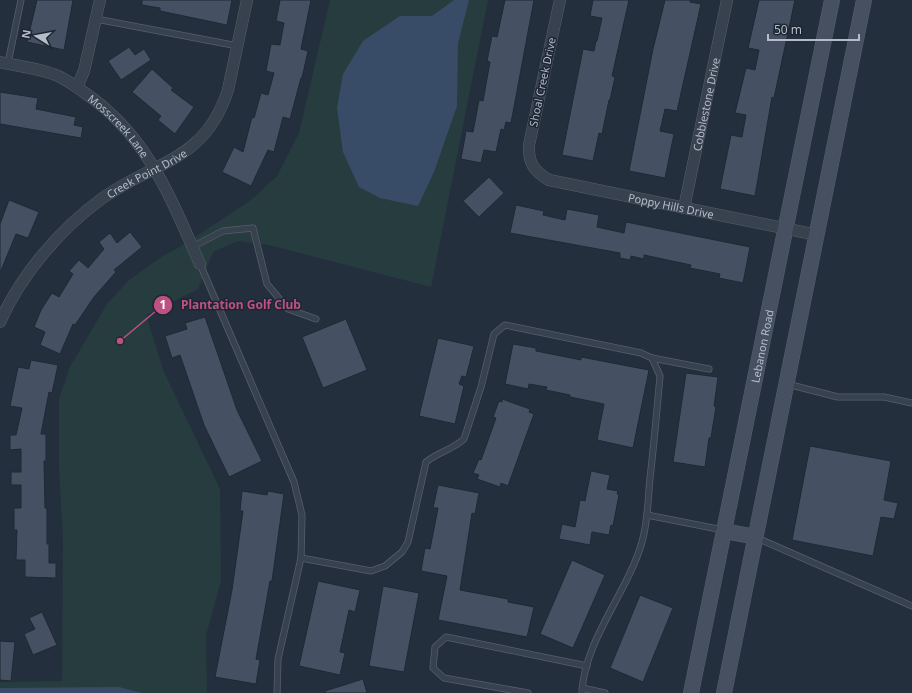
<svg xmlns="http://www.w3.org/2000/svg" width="912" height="693" font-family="'Noto Sans',sans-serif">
<rect width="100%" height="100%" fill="#242f3e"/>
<polygon fill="#263c3f" points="330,0 488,0 431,287 269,245 238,241 213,252 198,289 146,315 164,372 220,489 221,581 206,635 207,693 0,693 0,682 62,681 63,539 59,467 59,399 70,367 107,304 128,281 161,257 180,247 251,200 277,176 299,133"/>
<g fill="#394c67">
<polygon points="454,0 469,0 458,43 457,106 434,172 418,206 380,198 359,187 343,152 337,108 343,74 363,41 400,16 432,16"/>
<polygon points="119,687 142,693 0,693 0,688"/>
</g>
<g fill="#455162" stroke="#1f2835">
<polygon points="37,0 73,0 64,50 27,42"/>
<polygon points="142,0 232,0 227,25 160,11 160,8 142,5"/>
<polygon points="280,0 311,0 301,49 308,51 302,78 301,78 290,119 283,117 274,152 268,150 251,186 222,172 234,147 243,152 252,117 254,118 261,93 268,95 274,73 266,71 271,44 280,45 284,23 276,21"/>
<polygon points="505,0 534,0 511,123 506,122 504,130 501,129 496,152 484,150 481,163 461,159 466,131 473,132 479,100 483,101 490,62 487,61 492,36 497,37"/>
<polygon points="593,0 629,0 612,76 615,77 610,100 609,100 602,134 599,133 593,161 562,155 583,49 594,51 596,41 597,41 602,18 590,16"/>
<polygon points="665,0 690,0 690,2 701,4 677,111 665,109 660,131 674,134 665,178 629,171 653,49"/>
<polygon points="759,0 795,0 774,98 772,97 755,196 720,189 731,135 742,137 746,115 735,113 746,68 755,70 759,50 748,48"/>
<polygon points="129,47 135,55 144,49 151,60 121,80 108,61"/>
<polygon points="152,69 173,88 171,90 194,107 175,134 158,120 161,116 132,92"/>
<polygon points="0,92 38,98 36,109 76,117 74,125 83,127 81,138 0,124"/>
<polygon points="489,177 504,193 479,217 463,201"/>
<polygon points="9,200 39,212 28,238 16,234 0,273 0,224"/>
<polygon points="516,205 544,211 543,215 565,220 567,209 599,215 597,227 624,233 626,222 750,247 743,283 719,278 720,274 690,268 691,265 644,255 644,259 631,256 630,260 620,258 620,253 510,233"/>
<polygon points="130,232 142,247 114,270 116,272 94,297 75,325 73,324 60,354 40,345 45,332 34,327 41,310 52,293 59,297 73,274 69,271 79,260 88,268 104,249 99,242 110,233 117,243"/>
<polygon points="205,317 237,410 262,461 229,477 204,425 180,355 172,358 165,336 187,329 185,323"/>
<polygon points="346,319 367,370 323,388 302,337"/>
<polygon points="438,338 474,346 466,377 462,376 459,384 464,386 455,424 419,416"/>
<polygon points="513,344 536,348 536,351 581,360 581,357 649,370 633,448 597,440 604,404 570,397 570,395 546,390 547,387 529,384 528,389 505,384"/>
<polygon points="31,360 58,365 52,393 49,392 41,434 46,434 46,461 44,461 45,508 47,508 47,544 49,544 49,563 56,563 56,578 25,577 25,560 16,560 17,530 14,530 14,508 21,508 21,485 11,485 11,472 21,472 21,449 10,450 10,435 16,435 22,408 10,406 18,367 29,369"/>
<polygon points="686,373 718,377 714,406 716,407 713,425 711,438 709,438 705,467 673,462"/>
<polygon points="502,399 530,409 529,412 534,414 508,486 501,483 500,487 477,479 479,475 473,473 479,459 481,460 496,418 493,417 499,401 502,402"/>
<polygon points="810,446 891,461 884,500 898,503 894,519 881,517 873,556 792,540"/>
<polygon points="591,471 610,475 607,489 618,491 617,494 619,495 613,526 611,525 609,535 592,532 590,545 559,539 562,524 575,527 580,500 585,501"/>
<polygon points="438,485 479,493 475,514 472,513 460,590 508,599 508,602 534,607 527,637 438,620 447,576 421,571 425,548 430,549 438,508 433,508"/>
<polygon points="242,491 267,495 268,491 284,494 272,581 270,581 256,659 260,660 256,684 215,677 232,590 243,511 240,511"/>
<polygon points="572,560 605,575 573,648 540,634"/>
<polygon points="318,581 360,590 355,612 349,610 340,652 345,653 340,675 299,666"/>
<polygon points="383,586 419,593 404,672 369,666"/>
<polygon points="640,595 673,608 643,682 610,668"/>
<polygon points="42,612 57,645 33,655 24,634 35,629 29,618"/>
<polygon points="0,641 15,642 11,681 0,680"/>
<polygon points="363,679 367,693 326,693 325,691"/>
</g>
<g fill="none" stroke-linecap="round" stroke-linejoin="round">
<defs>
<g id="service">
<polyline points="96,19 238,46"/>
<polyline points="8,63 21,0"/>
<polyline points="192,247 223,231 253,228 267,284 288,309 316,319"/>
<polyline points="200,264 294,482 302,515 301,558 278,659 277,693"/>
<polyline points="652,358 709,369"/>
<polyline points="787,384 838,397 884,397 912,403"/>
<polyline points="647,515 723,530"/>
<polyline points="757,538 912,606"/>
<path d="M301,558L371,571L385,566L402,552L408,542L426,462C438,452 452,450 464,439L481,387L494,334L505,325L641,353L652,358L660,376C657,410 654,444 650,478C648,499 648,521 642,542C628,592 584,640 582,693"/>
<polyline points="582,688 605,693"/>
<polyline points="528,693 444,678 433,668 435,647 446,637 587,666"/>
</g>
<g id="minor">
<path id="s1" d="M560,0L529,145C528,163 534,171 549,180L817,235"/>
<path id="s2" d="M0,62C17,66 37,68 53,74C65,78 75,86 85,93C148,136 170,197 200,264"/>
<polyline points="77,87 84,71 100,0"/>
<path id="s3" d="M684,208L727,0"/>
<path id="s4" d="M0,322C22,273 61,228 104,197C157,160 205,161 228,90L247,0"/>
</g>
<g id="secondary">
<polyline points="724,531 756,537"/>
<path id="s5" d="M691,693L832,0"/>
<polyline points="724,693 864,0"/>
</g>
</defs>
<use href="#service" stroke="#565f6c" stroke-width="7"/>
<use href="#minor" stroke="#565f6c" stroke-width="12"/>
<use href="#secondary" stroke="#565f6c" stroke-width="16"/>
<use href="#service" stroke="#38414e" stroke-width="5.5"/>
<use href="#minor" stroke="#38414e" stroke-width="11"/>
<use href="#secondary" stroke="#465061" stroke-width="15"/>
</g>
<g text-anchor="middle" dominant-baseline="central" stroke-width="3" stroke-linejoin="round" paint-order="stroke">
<g font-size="11" fill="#b4bcc9" stroke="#1d2633">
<text transform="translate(542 82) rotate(-78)">Shoal Creek Drive</text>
<text stroke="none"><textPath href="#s3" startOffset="106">Cobblestone Drive</textPath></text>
<text stroke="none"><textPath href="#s2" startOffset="139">Mosscreek Lane</textPath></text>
<text stroke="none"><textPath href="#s4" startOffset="213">Creek Point Drive</textPath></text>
<text stroke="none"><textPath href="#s1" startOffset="316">Poppy Hills Drive</textPath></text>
<text stroke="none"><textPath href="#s5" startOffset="354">Lebanon Road</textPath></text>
</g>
</g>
<path fill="none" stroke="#bd5182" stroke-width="1.5" d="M120 341L163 305"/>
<g fill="#bd5182" stroke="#1d2633" stroke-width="1.5">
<circle cx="120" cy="341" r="4"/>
<circle cx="163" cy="305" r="10"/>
</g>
<g font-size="12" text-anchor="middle" font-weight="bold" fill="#fff">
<text x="163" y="309">1</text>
</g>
<g font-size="12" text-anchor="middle" font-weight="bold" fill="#bd5182" stroke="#1d2633" stroke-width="3" stroke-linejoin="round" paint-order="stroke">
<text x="241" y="309">Plantation Golf Club</text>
</g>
<g transform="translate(36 36) rotate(281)" stroke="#1d2633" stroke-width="3" paint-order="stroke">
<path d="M0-3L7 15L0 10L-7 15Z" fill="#b4bcc9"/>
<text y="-6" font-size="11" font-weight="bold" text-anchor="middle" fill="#b4bcc9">N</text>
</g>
<path d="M768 34v6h91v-6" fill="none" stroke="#b4bcc9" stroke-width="2"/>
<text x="774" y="34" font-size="12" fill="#b4bcc9" stroke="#1d2633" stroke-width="3" paint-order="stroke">50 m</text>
</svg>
